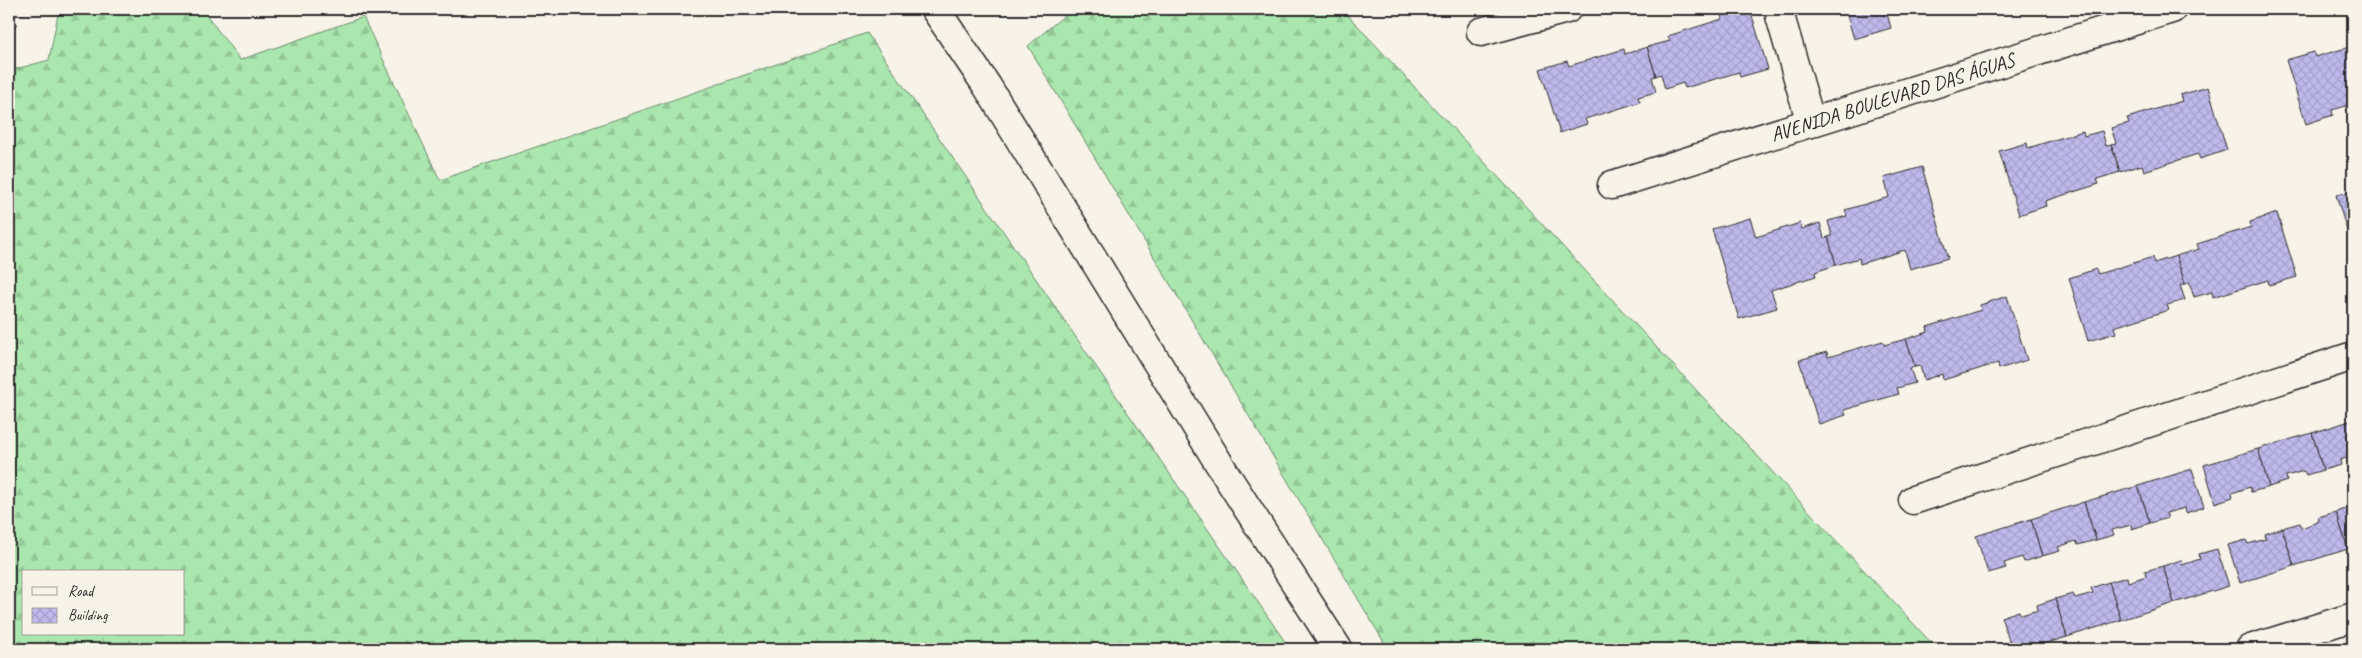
<svg xmlns="http://www.w3.org/2000/svg" width="2362" height="658" font-family="Caveat,sans-serif">
<defs>
<pattern id="forest-firs" width="22" height="20" patternUnits="userSpaceOnUse" patternTransform="scale(1.25)"><rect width="22" height="20" fill="#aae7ae"/><path d="M5 1l3.5 6h-7zM16 11l3.5 6h-7z" fill="#92c696"/></pattern>
<pattern id="building-cross-hatch" width="8" height="8" patternUnits="userSpaceOnUse" patternTransform="scale(1.25)"><rect width="8" height="8" fill="#bfb9eb"/><path d="M0 0l8 8M0 8l8-8" fill="none" stroke="#a49fca"/></pattern>
</defs>
<rect width="100%" height="100%" fill="#f7f3e8"/>
<filter id="ink" filterUnits="userSpaceOnUse"><feTurbulence type="fractalNoise" baseFrequency=".02" numOctaves="2"/><feDisplacementMap in="SourceGraphic" scale="10" xChannelSelector="R" yChannelSelector="G"/><feConvolveMatrix kernelMatrix="1 2 1 2 8 2 1 2 1" color-interpolation-filters="sRGB"/></filter>
<g filter="url(#ink)">
<g fill="url(#forest-firs)" stroke="#6a896c" fill-rule="evenodd">
<path d="M59,9H202L240,60L363,17L440,180L867,33L1290,649H9V71L49,60ZM24,572H184V634H24Z"/>
<polygon points="1072,9 1342,9 1937,649 1388,649 1028,46"/>
</g>
<g fill="url(#building-cross-hatch)" stroke="#2b2b2b">
<polygon points="1737,9 1750,9 1768,69 1740,77 1739,72 1685,88 1683,83 1665,89 1661,74 1656,76 1647,47 1670,41 1668,36 1722,19 1721,14"/>
<polygon points="1845,9 1889,9 1886,10 1891,28 1854,39"/>
<polygon points="9,14 17,24 9,31"/>
<polygon points="2353,46 2353,104 2332,110 2333,115 2306,124 2286,60 2314,52 2315,57"/>
<polygon points="1647,47 1656,76 1652,77 1656,92 1638,97 1640,102 1585,119 1587,124 1560,133 1540,69 1567,61 1569,66 1624,49 1625,54"/>
<polygon points="2208,87 2227,150 2200,159 2198,154 2144,171 2142,165 2120,172 2111,144 2116,143 2111,128 2129,123 2127,118 2182,101 2180,95"/>
<polygon points="2083,131 2084,136 2102,131 2106,146 2111,144 2120,172 2097,179 2099,184 2045,201 2046,206 2019,215 1999,151 2027,143 2028,148"/>
<polygon points="1922,167 1948,258 1910,269 1905,250 1860,264 1859,258 1836,265 1828,237 1832,236 1828,221 1847,216 1845,210 1889,197 1884,178"/>
<polygon points="2353,190 2353,250 2336,195"/>
<polygon points="2277,213 2297,277 2269,285 2268,280 2213,297 2212,292 2194,297 2189,282 2185,284 2176,256 2199,249 2197,244 2251,227 2250,222"/>
<polygon points="1750,218 1756,237 1800,223 1802,229 1820,223 1824,238 1828,237 1836,265 1815,272 1816,276 1771,290 1777,308 1739,319 1712,229"/>
<polygon points="2176,256 2185,284 2180,285 2185,300 2167,305 2169,310 2114,327 2116,333 2088,341 2069,278 2096,269 2098,274 2153,257 2154,263"/>
<polygon points="2007,296 2027,360 1999,369 1998,363 1943,380 1942,374 1924,380 1920,366 1915,367 1906,339 1928,332 1927,327 1981,310 1980,305"/>
<polygon points="1906,339 1915,367 1910,368 1915,383 1897,388 1899,394 1844,410 1846,415 1819,424 1799,360 1827,352 1828,357 1883,341 1884,345"/>
<polygon points="2353,420 2353,456 2340,460 2341,465 2323,470 2312,433"/>
<polygon points="2312,433 2323,470 2306,475 2304,471 2286,476 2287,481 2269,487 2258,449"/>
<polygon points="2258,449 2269,487 2251,492 2250,487 2232,493 2233,497 2215,503 2204,465"/>
<polygon points="2192,469 2204,507 2186,513 2185,508 2166,513 2168,518 2150,523 2138,486"/>
<polygon points="2138,486 2150,523 2132,529 2131,525 2112,530 2114,535 2096,540 2084,502"/>
<polygon points="2084,502 2096,540 2078,545 2076,541 2058,547 2060,551 2042,556 2031,519"/>
<polygon points="2353,506 2353,547 2348,549 2336,512"/>
<polygon points="2336,512 2348,549 2294,566 2282,528 2300,523 2302,528 2319,521 2318,517"/>
<polygon points="2031,519 2042,556 2024,562 2022,557 2004,563 2006,568 1988,573 1976,536"/>
<polygon points="2282,528 2294,566 2240,583 2228,545 2246,540 2248,544 2266,539 2265,534"/>
<polygon points="2217,549 2229,586 2174,603 2163,566 2181,560 2182,565 2200,559 2199,554"/>
<polygon points="2163,566 2174,603 2121,620 2109,582 2127,577 2128,582 2146,576 2145,571"/>
<polygon points="2109,582 2121,620 2067,637 2055,599 2073,594 2075,598 2093,593 2091,588"/>
<polygon points="2055,599 2067,637 2027,649 2012,649 2001,617 2019,611 2021,615 2038,610 2037,605"/>
</g>
<g fill="none" stroke-linecap="round" stroke-linejoin="round">
<defs>
<g id="minor">
<polyline points="935,9 987,86 1228,478 1338,649"/>
<polyline points="1778,9 1811,123"/>
<polyline points="1481,32 1567,9"/>
<path id="s1" d="M1612,185L2172,9"/>
<polyline points="1913,500 2353,356"/>
<polyline points="2250,649 2353,617"/>
</g>
</defs>
<use href="#minor" stroke="#2b2b2b" stroke-width="31"/>
<use href="#minor" stroke="#f7f3e8" stroke-width="28"/>
</g>
</g>
<g text-anchor="middle" dominant-baseline="central" stroke-width="4.5" stroke-linejoin="round" paint-order="stroke">
<g font-size="20" fill="#2b2b2b" stroke="#f7f3e8">
<text stroke="none"><textPath href="#s1" startOffset="294">AVENIDA BOULEVARD DAS ÁGUAS</textPath></text>
</g>
</g>
<rect width="2362" height="658" fill="none" stroke="#f7f3e8" stroke-width="30"/>
<rect x="15" y="15" width="2332" height="628" fill="none" stroke="#2b2b2b" stroke-width="2" filter="url(#ink)"/>
<rect x="22" y="570" width="162" height="65" fill="#f7f3e8" stroke="#a5a39c"/>
<rect x="32" y="587" width="25" height="8" fill="#f7f3e8" stroke="#a5a39c"/>
<text x="68" y="596" font-size="15" fill="#2b2b2b">Road</text>
<rect x="32" y="608" width="25" height="15" fill="url(#building-cross-hatch)" stroke="#a5a39c"/>
<text x="68" y="620" font-size="15" fill="#2b2b2b">Building</text>
</svg>
